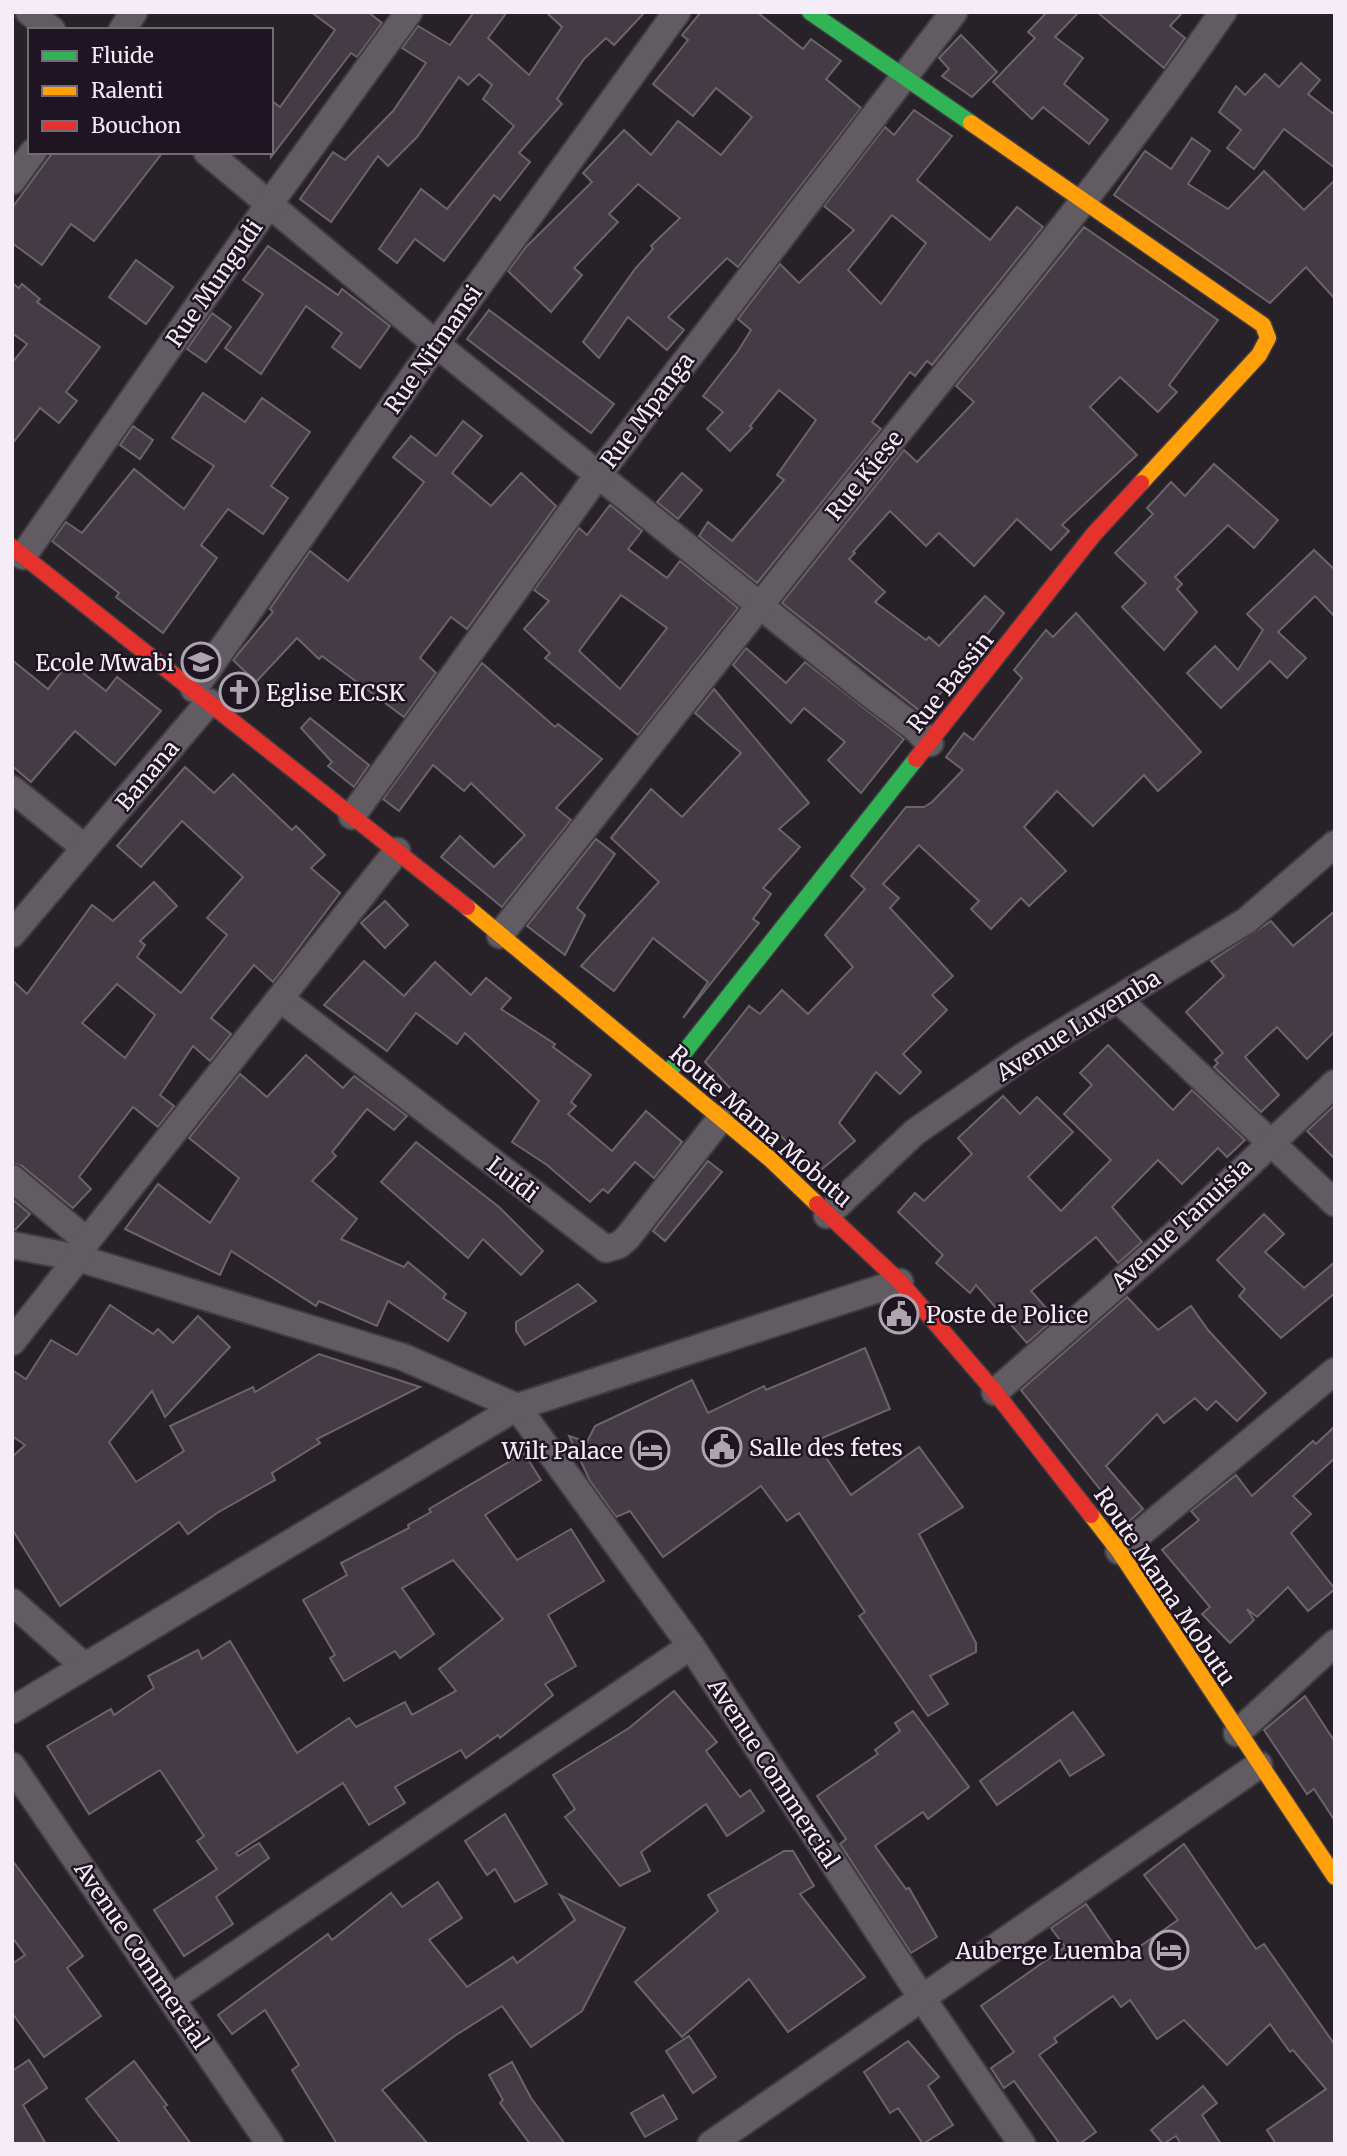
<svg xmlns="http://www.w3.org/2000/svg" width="1347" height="2156" font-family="Merriweather,serif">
<rect width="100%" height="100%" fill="#272228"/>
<g fill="#443b44" stroke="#6a656a" stroke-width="2" fill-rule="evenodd">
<polygon points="311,12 368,12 382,23 357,57 351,53 271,157 271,100 280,107 335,30"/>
<polygon points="474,12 507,12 488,38 529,75 562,27 546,12 645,12 614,45 606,38 584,59 557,99 562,104 519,153 530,162 500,200 494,195 444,261 415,239 397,263 379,249 421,189 447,209 514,126 483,99 492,85 479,74 468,85 459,77 417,137 388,166 378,156 331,222 300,199 333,152 345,160 393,111 426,63 402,48 418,26 450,45"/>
<polygon points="701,12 757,12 803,49 811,39 841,61 826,79 861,108 738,267 727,258 668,317 684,330 667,350 628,317 599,358 583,342 635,269 653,249 651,246 680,218 638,184 609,214 618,222 574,268 582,275 551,312 508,271 526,247 592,182 583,173 624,130 651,155 678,121 721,155 752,117 716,88 693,116 653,84 688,40 682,35"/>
<polygon points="1047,12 1079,12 1055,37 1083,58 1064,84 1108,120 1089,144 1043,107 1032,119 993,82 1035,38 1028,32"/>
<polygon points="1097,12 1183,12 1170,26 1185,38 1164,68"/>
<polygon points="961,35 997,72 972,97 942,76 949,69 939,58"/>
<polygon points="1301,63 1320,80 1308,94 1335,115 1335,168 1284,129 1254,169 1227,148 1241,130 1219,112 1236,86 1245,95 1265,74 1279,87"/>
<path d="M914,110L952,136L917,180L990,240L1017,207L1043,227L932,365L927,361L915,376L910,372L872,422L881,429L757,583L699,536L708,522L732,541L784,480L777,475L816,420L779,390L750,426L752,428L730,451L707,429L723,412L703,396L738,351L751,330L738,319L780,264L799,283L854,230L824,206L885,127L894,135ZM892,215L926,243L881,304L848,270Z"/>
<polygon points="1192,138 1210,151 1188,184 1228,209 1264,171 1304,210 1335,180 1335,299 1306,267 1270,303 1114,195 1145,151 1171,169"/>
<polygon points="53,152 163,152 94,241 71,224 42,265 12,243 12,208"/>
<polygon points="1084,227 1218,320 1169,385 1177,392 1158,412 1120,377 1090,407 1137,455 1062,525 1069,531 1051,550 1017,519 974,566 939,533 926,546 890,511 853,552 855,553 849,559 885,592 875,602 926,640 929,637 939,646 985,596 1004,613 924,714 782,603 904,450 917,462 974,402 956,386"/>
<polygon points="268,246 338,295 342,289 390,326 360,368 332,347 342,333 306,306 261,374 225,348 263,294 243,280"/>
<polygon points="136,260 173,287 146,324 109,297"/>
<polygon points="12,283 19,288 22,284 40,299 37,302 100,347 66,392 77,401 59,423 40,408 12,444 12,363 27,344 12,333"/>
<polygon points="489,310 614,404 591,433 467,339"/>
<polygon points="212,313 231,327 206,362 187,349"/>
<polygon points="203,393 245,422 262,398 310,432 271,486 288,498 263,534 228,509 201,545 217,558 163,633 116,597 119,593 52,541 66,522 82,533 134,469 184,509 214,466 172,438"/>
<polygon points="463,421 482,436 452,473 491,506 521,473 556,506 467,629 451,617 420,658 436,673 404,717 322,656 319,659 297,638 256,682 233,660 273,612 270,609 310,551 348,581 424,482 393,457 411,436 436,456"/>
<polygon points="133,426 153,440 140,459 120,445"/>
<polygon points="1214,464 1278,520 1254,548 1228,525 1175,577 1182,584 1177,589 1197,612 1164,650 1122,607 1146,583 1115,553 1153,514 1147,508 1171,482 1185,496"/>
<polygon points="682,473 702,490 678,519 657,502"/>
<path d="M610,505L642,531L628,549L667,578L680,561L738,608L638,735L545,658L550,653L524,629L549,601L534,590L579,528L587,535ZM621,595L667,628L620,689L579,651Z"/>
<polygon points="1314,550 1335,570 1335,617 1315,596 1278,632 1306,658 1287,678 1270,661 1221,708 1187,673 1215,646 1238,670 1263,630 1247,614"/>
<polygon points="1076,613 1201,752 1158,791 1144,775 1093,826 1057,791 1024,827 1066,871 1029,906 1021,898 991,929 971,909 979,901 919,845 883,884 899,898 890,908 953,976 932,995 947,1010 903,1054 921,1072 900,1094 876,1072 839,1123 855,1141 821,1170 760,1119 705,1062 749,1006 760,1014 782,990 808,1014 853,967 825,935 865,889 851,876 906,807 924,807 932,802 963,770 946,757 964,733 973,740 1022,678 1014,670 1046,630 1053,637"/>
<polygon points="746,648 786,683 805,662 904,739 861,793 828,760 845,742 804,708 791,723 733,665"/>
<polygon points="12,660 48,689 69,662 106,691 117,677 161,711 115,765 75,731 31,782 12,766"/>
<polygon points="482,663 555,727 558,724 602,759 556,808 571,820 502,907 441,857 460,836 494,867 525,835 471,783 464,791 433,765 399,811 383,799"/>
<polygon points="714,689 809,803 779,829 800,847 763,888 771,894 753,919 759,923 683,1018 708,982 653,938 614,991 581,966 659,882 611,838 651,789 682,817 741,753 695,713"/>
<polygon points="310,718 369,765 354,787 328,766 332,762 301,728"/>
<path d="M185,767L214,793L233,774L292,830L296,826L325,855L311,868L340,893L273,982L254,965L211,1018L231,1034L210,1061L193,1046L160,1095L174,1106L158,1127L133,1107L79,1177L91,1189L73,1208L22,1166L12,1163V980L27,994L92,905L113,921L154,882L177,906L140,941L145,945L137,957L181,993L227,935L207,918L243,877L182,821L141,867L117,846ZM117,984L155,1015L125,1058L82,1023Z"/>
<polygon points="596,839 615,854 577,908 585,915 565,955 527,926"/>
<polygon points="385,901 408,925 385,948 361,923"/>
<polygon points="1335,911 1335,1031 1307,1059 1277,1027 1245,1057 1279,1095 1261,1112 1214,1067 1218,1063 1215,1060 1223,1053 1186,1012 1224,976 1211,961 1213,960 1271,921 1293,946"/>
<polygon points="364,961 404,996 435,962 471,995 486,978 511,998 501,1009 555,1044 553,1047 591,1075 571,1102 576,1106 568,1114 612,1151 646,1111 682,1142 654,1178 635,1162 608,1193 603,1189 590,1202 547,1165 512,1142 539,1101 465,1033 457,1044 416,1013 387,1051 324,1005"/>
<polygon points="1108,1045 1173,1110 1192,1090 1245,1140 1227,1157 1218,1148 1182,1184 1158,1160 1112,1207 1142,1242 1118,1263 1096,1237 1031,1291 1055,1318 1027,1343 976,1285 970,1293 936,1263 943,1255 898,1212 915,1193 924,1201 972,1154 958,1138 1003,1096 1020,1114 1037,1097 1073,1132 1028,1177 1061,1211 1111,1160 1064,1114 1092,1085 1080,1073"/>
<polygon points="306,1055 343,1088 354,1076 407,1116 394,1130 367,1109 332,1152 336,1156 312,1181 357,1219 341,1239 404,1267 408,1262 443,1291 446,1294 443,1298 466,1313 448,1341 388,1301 377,1326 319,1301 316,1306 231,1251 220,1275 125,1229 158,1184 210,1223 239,1178 189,1138 240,1074 267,1097"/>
<polygon points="1335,1105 1335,1159 1307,1131"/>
<polygon points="416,1142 499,1207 543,1251 521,1275 483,1239 468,1258 381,1182"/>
<polygon points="708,1161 722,1172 665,1241 653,1231"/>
<polygon points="12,1199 30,1214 15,1230 12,1230"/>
<polygon points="1264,1214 1284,1234 1265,1252 1304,1288 1335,1262 1335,1293 1281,1338 1239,1296 1245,1289 1217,1260"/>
<polygon points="578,1284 596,1301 525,1345 516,1331 516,1322"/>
<polygon points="1127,1297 1158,1330 1191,1306 1208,1330 1266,1393 1237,1421 1216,1401 1207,1410 1195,1398 1164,1423 1157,1414 1106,1466 1143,1509 1127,1523 1021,1390"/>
<polygon points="110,1305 153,1334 158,1329 173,1343 198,1316 230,1347 165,1417 152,1391 109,1442 136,1482 184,1451 170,1426 253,1387 255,1392 319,1354 420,1387 317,1439 320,1443 272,1473 275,1480 217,1513 188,1534 179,1522 60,1606 12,1529 12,1457 25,1445 12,1436 12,1370 26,1379 51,1340 77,1355"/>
<polygon points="865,1348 890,1409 815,1441 851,1495 919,1447 963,1507 919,1534 976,1643 976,1652 930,1676 948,1704 928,1716 859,1616 865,1612 799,1513 787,1521 761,1486 663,1557 630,1511 616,1517 590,1481 569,1436 587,1442 595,1426 692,1380 708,1413 764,1386 766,1390"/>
<polygon points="1335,1426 1335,1458 1293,1496 1311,1514 1291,1533 1335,1589 1308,1611 1288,1587 1257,1617 1247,1609 1254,1620 1230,1643 1202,1614 1210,1607 1162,1550 1199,1520 1191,1511 1236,1475 1252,1496 1313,1441 1316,1444"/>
<polygon points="524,1453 541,1480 485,1515 517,1560 571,1529 604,1581 548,1615 576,1666 545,1684 553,1695 500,1738 498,1735 466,1758 461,1750 395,1787 405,1803 369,1825 343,1783 236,1853 238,1856 259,1843 269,1858 216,1897 233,1924 184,1956 154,1910 217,1869 197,1841 204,1836 160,1770 89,1814 47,1746 111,1709 114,1715 154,1688 148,1676 198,1650 202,1659 230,1641 297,1753 349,1718 356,1727 405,1702 412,1715 456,1691 439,1669 503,1619 453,1560 402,1588 434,1634 400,1658 395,1651 344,1681 330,1658 335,1655 303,1600 347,1575 341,1563 409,1528 408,1525 431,1512 429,1509"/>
<polygon points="674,1691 717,1742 706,1751 740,1797 750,1790 764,1811 727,1836 706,1804 641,1852 650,1871 620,1886 565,1817 575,1809 553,1775 629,1728"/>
<polygon points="1305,1696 1335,1742 1335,1821 1314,1789 1307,1794 1264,1730"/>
<polygon points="913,1711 969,1787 928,1819 923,1812 875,1846 906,1889 909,1888 937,1937 911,1953 840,1844 846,1839 817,1796 878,1754 875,1750 900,1731 895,1723"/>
<polygon points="1073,1712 1104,1755 1070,1776 1060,1760 997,1805 980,1781"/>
<polygon points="505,1814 547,1884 515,1902 495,1869 487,1875 465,1841"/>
<polygon points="1184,1844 1256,1949 1264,1944 1335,2045 1335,2144 1276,2144 1267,2130 1326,2089 1293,2050 1290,2052 1270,2024 1227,2065 1184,2020 1157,2039 1130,2000 1121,2007 1113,1996 1054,2038 1057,2042 1039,2055 1096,2132 1079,2144 1060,2144 1014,2081 1004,2088 991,2068 1014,2052 981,2006 1065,1947 1051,1928 1086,1904 1123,1958 1178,1920 1144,1875"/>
<polygon points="784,1851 793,1851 814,1886 800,1894 865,1977 788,2032 749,1979 682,2037 635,1982 718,1911 708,1895"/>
<polygon points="12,1860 83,1956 67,1968 101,2016 44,2057 12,2013 12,1964 25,1955 12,1937"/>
<polygon points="438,1882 462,1918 429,1940 467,1987 513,1957 517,1963 575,1920 560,1895 625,1928 582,2011 531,2047 502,2006 456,2035 382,2090 428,2144 337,2144 292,2070 299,2065 265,2010 232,2034 218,2015 328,1934 332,1940 391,1893 402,1907"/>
<polygon points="689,2036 716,2077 693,2093 666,2051"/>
<polygon points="908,2041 939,2077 928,2086 953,2125 923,2144 898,2108 890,2113 864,2072"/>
<polygon points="29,2060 47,2088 23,2105 46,2144 12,2144 12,2071"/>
<polygon points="134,2061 167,2105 164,2107 191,2144 121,2144 86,2099"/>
<polygon points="512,2062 531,2098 565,2144 530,2144 500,2103 503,2100 489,2075"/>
<polygon points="1203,2086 1217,2103 1202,2115 1221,2144 1181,2144 1176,2136 1163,2144 1151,2130"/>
<polygon points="663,2095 677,2119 645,2137 631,2113"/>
</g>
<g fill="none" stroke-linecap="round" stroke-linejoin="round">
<defs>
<g id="street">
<polyline points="29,12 52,30"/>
<polyline points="122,30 134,12"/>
<polyline points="207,152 436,344 861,687 914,727 930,743"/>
<polyline points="12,181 33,152"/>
<polyline points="23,556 270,203 409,12"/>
<polyline points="194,689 436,344 677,12"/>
<polyline points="12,789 85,848"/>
<polyline points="352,816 598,475 954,12"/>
<polyline points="12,934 209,702"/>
<path d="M500,935C628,773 755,610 884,450C1000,306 1118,164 1223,12"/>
<polyline points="282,1000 606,1249 619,1245 628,1237 721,1118"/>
<polyline points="1119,1000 1335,1203"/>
<polyline points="12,1178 87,1241"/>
<polyline points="827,1215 915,1132 1025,1055 1246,921 1335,844"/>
<polyline points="12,1245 78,1258 403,1357 517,1407 691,1646 922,1998 1022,2144"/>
<polyline points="12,1342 78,1258 87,1241 397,851"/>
<polyline points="995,1392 1176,1233 1335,1083"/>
<polyline points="1119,1551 1335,1371"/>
<polyline points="12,1602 84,1666"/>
<polyline points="12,1710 517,1407 900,1282"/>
<polyline points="1237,1733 1335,1643"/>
<polyline points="12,1766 270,2144"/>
<polyline points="172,1998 691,1646"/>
<polyline points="711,2144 1259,1765"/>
</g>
<g id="fast">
<polyline points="810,12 971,123"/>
<polyline points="668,1073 916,759"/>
</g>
<g id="slow">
<polyline points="971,123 1263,325 1268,338 1259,355 1141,483"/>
<polyline points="467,907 770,1159 817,1204"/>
<polyline points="1091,1515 1119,1551 1335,1877"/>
</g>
<g id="jam">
<polyline points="12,547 467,907"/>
<polyline points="916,759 1094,534 1141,483"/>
<polyline points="817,1204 900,1282 995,1392 1091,1515"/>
</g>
</defs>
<use href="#street" stroke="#413c42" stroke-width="30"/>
<use href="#fast" stroke="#413c42" stroke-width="19"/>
<use href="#slow" stroke="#413c42" stroke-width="19"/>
<use href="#jam" stroke="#413c42" stroke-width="19"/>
<use href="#street" stroke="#605c61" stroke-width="26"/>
<use href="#fast" stroke="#30b455" stroke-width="16"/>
<use href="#slow" stroke="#ff9f0a" stroke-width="16"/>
<use href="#jam" stroke="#e5322d" stroke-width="16"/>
</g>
<defs>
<symbol id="school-ring" viewBox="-11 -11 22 22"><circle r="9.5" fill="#1f1422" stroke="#aca5ae" stroke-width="1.5"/><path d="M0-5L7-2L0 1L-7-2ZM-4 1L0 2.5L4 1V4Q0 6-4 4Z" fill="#aca5ae"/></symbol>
<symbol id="church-ring" viewBox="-11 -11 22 22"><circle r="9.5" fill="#1f1422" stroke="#aca5ae" stroke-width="1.5"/><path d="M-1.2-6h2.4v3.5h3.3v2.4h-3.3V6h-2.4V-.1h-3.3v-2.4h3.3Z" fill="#aca5ae"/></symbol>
<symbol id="civic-ring" viewBox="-11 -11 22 22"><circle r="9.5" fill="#1f1422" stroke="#aca5ae" stroke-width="1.5"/><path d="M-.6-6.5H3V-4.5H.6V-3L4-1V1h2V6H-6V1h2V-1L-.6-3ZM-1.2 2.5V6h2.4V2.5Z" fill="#aca5ae"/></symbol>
<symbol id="hotel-ring" viewBox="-11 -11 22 22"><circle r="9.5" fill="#1f1422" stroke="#aca5ae" stroke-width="1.5"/><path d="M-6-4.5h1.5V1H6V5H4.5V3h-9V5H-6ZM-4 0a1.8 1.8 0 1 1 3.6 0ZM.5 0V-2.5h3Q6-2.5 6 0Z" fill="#aca5ae"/></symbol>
</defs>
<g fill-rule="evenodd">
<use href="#school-ring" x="179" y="640" width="44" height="44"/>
<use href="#church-ring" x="217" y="670" width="44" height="44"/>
<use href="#civic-ring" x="877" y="1292" width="44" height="44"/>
<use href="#civic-ring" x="700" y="1425" width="44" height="44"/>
<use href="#hotel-ring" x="628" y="1428" width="44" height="44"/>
<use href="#hotel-ring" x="1147" y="1928" width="44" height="44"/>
</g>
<g text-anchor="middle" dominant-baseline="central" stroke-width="5" stroke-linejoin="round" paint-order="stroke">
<g font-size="23" fill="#f4ecf6" stroke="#1f1422">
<text transform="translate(214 283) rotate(-55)">Rue Mungudi</text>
<text transform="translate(433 349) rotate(-55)">Rue Nitmansi</text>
<text transform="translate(647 410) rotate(-53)">Rue Mpanga</text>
<text transform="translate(864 475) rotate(-51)">Rue Kiese</text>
<text transform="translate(950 682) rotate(-51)">Rue Bassin</text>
<text transform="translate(147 775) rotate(-50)">Banana</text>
<text transform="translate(1078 1025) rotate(-32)">Avenue Luvemba</text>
<text transform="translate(761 1126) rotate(41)">Route Mama Mobutu</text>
<text transform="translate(513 1179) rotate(38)">Luidi</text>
<text transform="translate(1181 1224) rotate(-43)">Avenue Tanuisia</text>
<text transform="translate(1165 1586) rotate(56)">Route Mama Mobutu</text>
<text transform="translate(774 1773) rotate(57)">Avenue Commercial</text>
<text transform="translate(142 1955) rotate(56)">Avenue Commercial</text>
</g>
<g font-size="23" fill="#f4ecf6" stroke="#1f1422" text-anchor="end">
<text x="174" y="662">Ecole Mwabi</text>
<text x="266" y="692" text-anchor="start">Eglise EICSK</text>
<text x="926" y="1314" text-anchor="start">Poste de Police</text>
<text x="749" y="1447" text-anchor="start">Salle des fetes</text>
<text x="623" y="1450">Wilt Palace</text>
<text x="1142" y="1950">Auberge Luemba</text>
</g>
</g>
<rect width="1347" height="2156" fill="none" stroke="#f4ecf6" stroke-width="28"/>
<rect x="28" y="28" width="245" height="126" fill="#1f1422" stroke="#746a77" stroke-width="2"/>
<rect x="42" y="51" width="35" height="10" fill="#30b455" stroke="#746a77" stroke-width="2"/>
<text x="91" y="63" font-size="21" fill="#f4ecf6">Fluide</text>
<rect x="42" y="86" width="35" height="10" fill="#ff9f0a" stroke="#746a77" stroke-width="2"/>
<text x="91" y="98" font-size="21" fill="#f4ecf6">Ralenti</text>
<rect x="42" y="121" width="35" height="10" fill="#e5322d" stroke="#746a77" stroke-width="2"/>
<text x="91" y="133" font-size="21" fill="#f4ecf6">Bouchon</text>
</svg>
